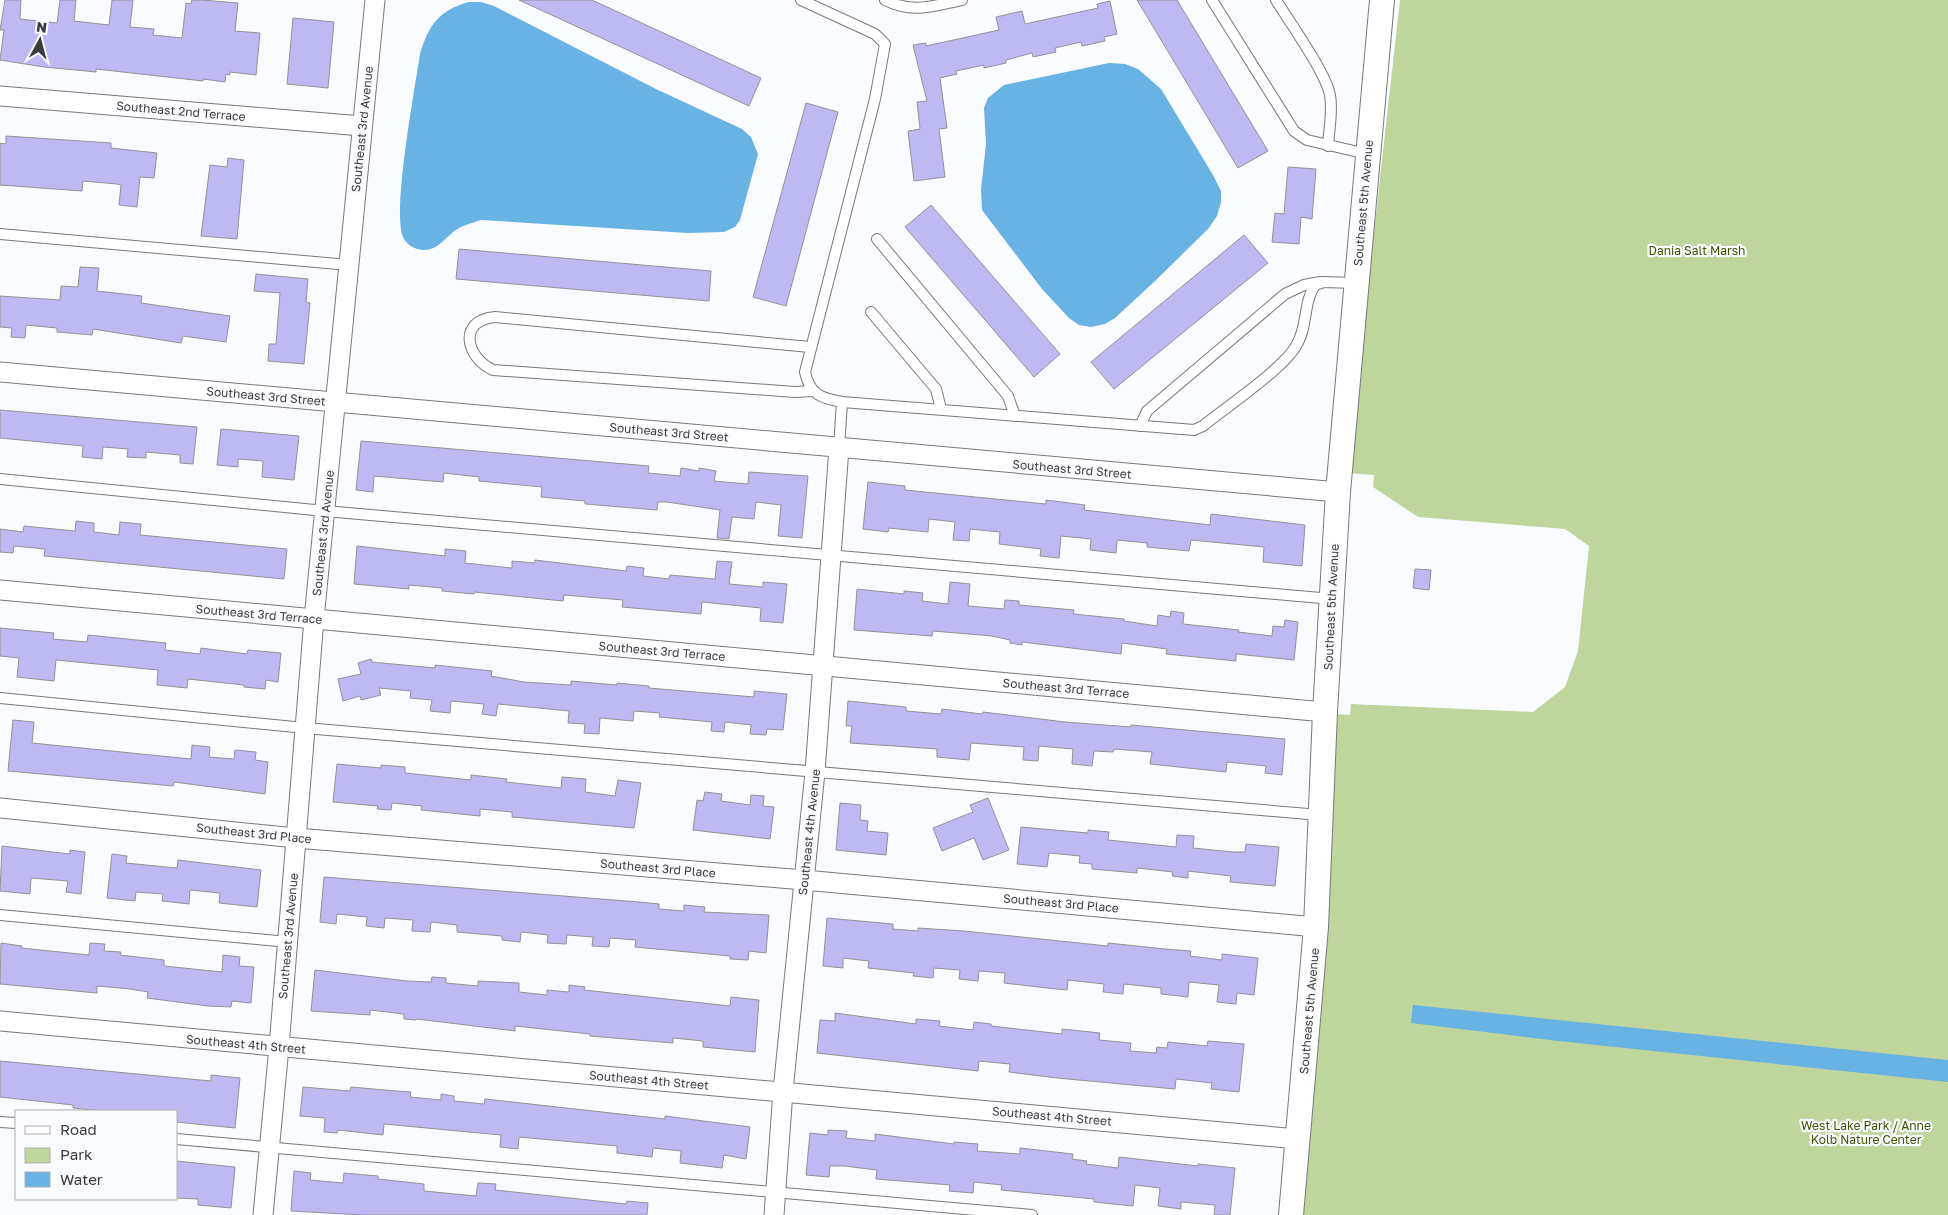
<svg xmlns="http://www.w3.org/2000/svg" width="1948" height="1215" font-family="'Golos Text',sans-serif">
<rect width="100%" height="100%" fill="#fafbff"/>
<polygon fill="#bed59b" points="1400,0 1948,0 1948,1215 1302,1215 1337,714 1350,715 1351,704 1533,712 1565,687 1578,651 1589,546 1565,529 1418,517 1373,487 1374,475 1347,473"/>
<g fill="#69b2e4">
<path d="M469,2H481L494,6L656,89L742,129L751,137L758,154L740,220L735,227L724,232L688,233L481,220C472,223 463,225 456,230C443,239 436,254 417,249C411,247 405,242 403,237C392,213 415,87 420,54C428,26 439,10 469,2Z"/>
<polygon points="1109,63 1125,64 1138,69 1161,89 1213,175 1221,191 1221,202 1217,216 1208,229 1155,281 1115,318 1105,324 1091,327 1079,325 1069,318 1042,289 982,210 981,190 986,144 984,108 988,98 1004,85"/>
<polygon points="1413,1005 1948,1060 1948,1082 1558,1041 1411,1023"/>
</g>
<g fill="#bcb9f3" stroke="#929296">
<polygon points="5,0 21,0 20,19 57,23 60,0 76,0 74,21 109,25 112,0 133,0 130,27 154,29 153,35 182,38 186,3 191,4 192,0 202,0 238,3 235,31 260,33 256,75 230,72 230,75 226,74 225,82 203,79 203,81 96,69 96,72 44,67 0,60 4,30 0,30"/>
<polygon points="519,0 592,0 761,78 749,106"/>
<polygon points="1137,0 1177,0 1268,151 1238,168"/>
<polygon points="1110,1 1117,34 1104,37 1105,41 1082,46 1081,42 1055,48 1056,52 1033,57 1032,53 1006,60 1006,63 984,68 984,65 956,71 957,74 940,78 947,128 939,129 945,177 914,181 908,131 920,129 917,102 927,101 913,45 926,43 926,46 999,30 996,17 1022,11 1025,24 1098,8 1097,4"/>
<polygon points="293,18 334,22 328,88 287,84"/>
<polygon points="806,103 838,112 786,306 753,297"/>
<polygon points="6,136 111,143 111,148 157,153 154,178 140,177 137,207 119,205 121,185 117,184 83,181 82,191 0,185 0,143 6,144"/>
<polygon points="228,158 244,160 237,239 201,236 210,165 227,167"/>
<polygon points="1288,167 1316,169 1312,219 1301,217 1299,244 1272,242 1275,213 1284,214"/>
<polygon points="931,205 1060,354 1034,377 905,227"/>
<polygon points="1244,235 1268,263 1114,389 1091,362"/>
<polygon points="459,249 711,271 709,301 456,279"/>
<polygon points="80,267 99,268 97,291 142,296 141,303 230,316 226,342 183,336 181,343 93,329 92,335 57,332 57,328 26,325 25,338 11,337 12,328 0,327 0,296 60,300 61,286 78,287"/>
<polygon points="256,274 308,279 306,302 310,303 304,364 268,361 269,344 276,344 280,293 254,291"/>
<polygon points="0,410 197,427 193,464 180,463 180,455 146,452 146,458 127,457 128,449 103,447 102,459 82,457 83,446 0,438"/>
<polygon points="221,429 299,436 294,480 262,477 263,461 238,459 238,467 217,465"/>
<polygon points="361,441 649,466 648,473 680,476 681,468 699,471 699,468 716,471 714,481 748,484 749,472 808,476 802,538 778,536 781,505 756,502 754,519 732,517 729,539 717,538 720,510 667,502 658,502 657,510 585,504 585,501 541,497 542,487 479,481 479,477 444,473 443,482 374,476 373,492 356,490"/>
<polygon points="868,482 905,486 905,490 1046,504 1046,500 1085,505 1084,510 1210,525 1211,514 1305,525 1302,566 1263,562 1264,547 1191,540 1189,551 1147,547 1147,543 1117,540 1116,553 1090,550 1091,539 1061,536 1059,558 1040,556 1041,549 999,544 1000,532 970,529 969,541 953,540 955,522 929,519 928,532 889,528 888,532 863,529"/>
<polygon points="76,521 94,523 94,532 119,535 120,522 141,524 140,535 287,549 284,579 44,556 45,549 14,546 13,553 0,552 0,529 23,532 24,526 75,531"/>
<polygon points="357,546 445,556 445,549 466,551 465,563 512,568 512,561 535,563 535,560 626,571 627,566 644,568 643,576 669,579 670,575 715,579 717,561 732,562 729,584 763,587 763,582 787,584 783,623 760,621 761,608 702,602 701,614 622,607 623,600 564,595 563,601 474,592 474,594 442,591 442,588 409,585 409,589 354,584"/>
<polygon points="1415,569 1431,570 1429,590 1413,588"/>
<polygon points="950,582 970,584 968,606 1004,609 1005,600 1019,601 1019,605 1074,610 1073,614 1124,619 1124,621 1157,626 1158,615 1170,617 1171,611 1184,613 1183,624 1239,630 1238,632 1272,636 1273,626 1284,627 1285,620 1298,622 1294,660 1236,654 1236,661 1166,654 1167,649 1122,643 1121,654 1022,642 1022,645 1010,643 1010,640 992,636 933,631 932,636 854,630 857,589 904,594 904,591 923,593 922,601 948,604"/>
<polygon points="0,628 54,633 53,639 87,642 88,635 166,643 165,650 200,654 201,648 247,654 248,650 281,653 278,682 266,680 265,689 244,687 244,685 188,679 187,688 157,685 158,670 56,660 54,681 17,677 19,658 0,656"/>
<polygon points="371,659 372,662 435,668 435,665 492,671 491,676 524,682 571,685 571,681 617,685 617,683 649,686 649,688 754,697 754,691 787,694 783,730 767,729 766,735 750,734 751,725 725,722 724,732 711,731 712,722 659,717 660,713 634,711 633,721 600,718 599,734 584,733 585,724 568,723 569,711 498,704 496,716 482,714 484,704 451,701 450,713 430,711 432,700 410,698 411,691 379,688 381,695 361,700 360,696 343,701 338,679 361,674 358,663"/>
<polygon points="848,701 906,707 906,711 941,714 942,709 982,714 983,712 1065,722 1131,727 1131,725 1285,739 1282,775 1265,773 1266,766 1227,762 1226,772 1150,764 1152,752 1114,749 1113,752 1094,751 1092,766 1072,764 1073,749 1039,746 1038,761 1023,760 1024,747 971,743 969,760 937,757 937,749 850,743 852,726 846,726"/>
<polygon points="13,720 34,722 32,743 191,759 192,745 210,747 209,757 234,759 235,750 256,752 255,760 268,762 265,794 174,782 173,786 8,771"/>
<polygon points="337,764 381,768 381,765 405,767 405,773 471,780 471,775 507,779 506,782 561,788 562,777 586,779 585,792 615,796 618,780 641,783 634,828 512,817 512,812 480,809 480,816 421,810 422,806 392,803 391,810 377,809 378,806 333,802"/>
<polygon points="705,792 722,794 721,801 750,805 751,795 764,796 763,806 774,807 770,839 693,830 697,800 703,801"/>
<polygon points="988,798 1009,850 983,860 974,838 942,851 933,828 973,812 970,805"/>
<polygon points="840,803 861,805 860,820 868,821 867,831 888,833 886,855 836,850"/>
<polygon points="1021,827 1088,833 1088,830 1109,832 1108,840 1176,847 1177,835 1194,836 1193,848 1233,852 1245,852 1246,844 1279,847 1275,886 1230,882 1231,876 1188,871 1188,878 1172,876 1173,872 1137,868 1137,873 1092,869 1092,864 1079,863 1080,856 1049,853 1047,867 1017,864"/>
<polygon points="2,846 70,854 70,850 85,852 81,894 66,892 68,881 31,878 30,894 0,891"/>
<polygon points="112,854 127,856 126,863 156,866 177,868 178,860 261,870 257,907 219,903 220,893 190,890 189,904 162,901 163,894 136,892 135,901 107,898"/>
<polygon points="324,877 639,902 659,904 659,909 684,911 684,905 705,907 704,912 769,915 766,953 749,951 748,960 730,959 730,956 635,947 636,940 610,938 609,947 592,946 593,937 567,935 566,944 547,943 548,935 521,932 520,942 502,940 502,936 457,932 457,925 431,922 430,932 412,931 413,920 385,918 384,928 366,926 367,917 337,914 336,924 320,922"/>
<polygon points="827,918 893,924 893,929 918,931 918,928 964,931 1108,946 1108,943 1165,949 1191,951 1190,956 1222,960 1222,954 1258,958 1254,995 1237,993 1236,1004 1217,1002 1219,985 1189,982 1188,997 1161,994 1161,988 1124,984 1123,994 1103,992 1104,984 1068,980 1067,990 1047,988 1004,983 1005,973 979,971 978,981 959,979 960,970 934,968 933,978 913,976 914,973 868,968 869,961 843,958 843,968 823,966"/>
<polygon points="1,943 22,946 21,948 89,955 90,943 105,944 104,951 121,952 120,955 164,960 164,966 222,972 223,955 240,957 239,966 254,967 251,1003 232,1001 231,1007 208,1006 147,998 148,992 130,989 97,986 97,993 0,984"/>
<polygon points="315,970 407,981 431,982 432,977 446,978 446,983 478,986 478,981 519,983 519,992 547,995 547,990 569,992 569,985 585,987 584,990 730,1006 731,997 759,1000 755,1052 703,1047 703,1041 673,1038 673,1043 590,1036 590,1034 515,1026 515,1031 417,1019 416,1020 404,1019 404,1014 370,1010 370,1015 311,1011"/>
<polygon points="835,1013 916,1024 916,1019 940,1021 939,1026 973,1030 974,1022 991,1024 991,1026 1062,1034 1062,1029 1100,1033 1099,1040 1131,1043 1130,1051 1156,1053 1157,1047 1167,1048 1168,1042 1207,1046 1208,1041 1244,1044 1239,1092 1211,1089 1212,1083 1176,1079 1175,1089 1057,1078 1009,1072 1010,1064 979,1061 978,1071 817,1053 820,1020 835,1021"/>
<polygon points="0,1061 211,1081 211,1075 240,1078 235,1128 176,1122 176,1111 104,1111 73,1108 73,1105 0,1097"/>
<polygon points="303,1087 350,1091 351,1087 396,1091 411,1092 410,1097 441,1100 441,1094 454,1096 454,1101 484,1104 485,1099 665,1119 665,1116 750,1127 746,1159 724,1155 722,1168 680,1163 681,1151 653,1148 652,1157 617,1153 617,1146 519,1137 518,1149 500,1147 501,1135 384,1124 383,1135 338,1130 337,1133 324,1132 325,1118 300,1116"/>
<polygon points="828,1130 847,1131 846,1138 875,1141 875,1134 954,1144 954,1142 978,1144 977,1151 1020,1154 1020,1148 1073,1154 1072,1159 1087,1161 1086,1164 1118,1168 1119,1157 1198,1166 1198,1164 1235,1168 1230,1215 1214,1215 1215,1205 1181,1202 1181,1209 1158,1206 1160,1188 1135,1185 1133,1206 1094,1202 1094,1199 1001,1190 1002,1185 974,1182 973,1193 949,1191 950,1185 876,1179 877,1170 844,1166 830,1166 829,1177 806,1175 810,1133 828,1135"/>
<polygon points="176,1161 235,1167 231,1208 198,1205 198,1199 176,1198"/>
<polygon points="294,1171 311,1173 310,1180 343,1183 344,1173 378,1176 378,1179 424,1184 424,1191 476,1196 478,1183 496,1184 495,1190 626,1204 627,1201 648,1203 647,1215 363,1215 291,1211"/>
</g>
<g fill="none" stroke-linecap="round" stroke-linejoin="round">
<defs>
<g id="service">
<path d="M801,0L875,34L885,44L875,99L805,372C810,395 821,398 842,402L839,448"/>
<path d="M885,0C913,14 932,6 962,0"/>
<polyline points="1212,0 1294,131 1307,140 1367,154"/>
<path d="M1276,0C1290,23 1325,71 1330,95C1333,111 1329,129 1328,146"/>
<polyline points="0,234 349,265"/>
<polyline points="877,239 1008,396 1015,416"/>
<polyline points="871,312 936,389 941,409"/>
<path d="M810,347L495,317C458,320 465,357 493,370L795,392L813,391"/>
<path d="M842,402L1194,430L1203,426C1226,407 1283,369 1296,346C1308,327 1303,303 1315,285L1324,282L1356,283"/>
<polyline points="1140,426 1147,411 1285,294 1304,285 1320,282"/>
<polyline points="0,479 325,511 1332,599"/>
<polyline points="0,698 305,728 1320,815"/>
<polyline points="0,915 288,942"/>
<polyline points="0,1122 16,1123"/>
<polyline points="176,1139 1032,1215"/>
</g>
<g id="minor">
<polyline points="0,96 362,126"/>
<polyline points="0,372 1338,492"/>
<polyline points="0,590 1325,712"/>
<polyline points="0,808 296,838 804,880 1316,927"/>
<polyline points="0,1021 1298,1139"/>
<polyline points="263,1215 279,1047 314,619 375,0"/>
<polyline points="774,1215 783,1091 815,772 839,448"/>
</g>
<polyline id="tertiary" points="1291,1215 1316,927 1325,712 1338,492 1382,0"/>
</defs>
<use href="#service" stroke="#77797d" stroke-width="12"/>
<use href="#minor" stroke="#77797d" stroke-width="21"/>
<use href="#tertiary" stroke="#77797d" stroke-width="26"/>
<use href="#service" stroke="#fff" stroke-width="10"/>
<use href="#minor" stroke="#fff" stroke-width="19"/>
<use href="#tertiary" stroke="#fff" stroke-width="24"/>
</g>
<g text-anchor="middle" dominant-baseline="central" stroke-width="4.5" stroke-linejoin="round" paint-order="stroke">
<g font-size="12" fill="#3b3c3e" stroke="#fafbff">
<text transform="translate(181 111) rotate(5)">Southeast 2nd Terrace</text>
<text transform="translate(362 129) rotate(-84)">Southeast 3rd Avenue</text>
<text transform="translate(1363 203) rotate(-85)">Southeast 5th Avenue</text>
<text transform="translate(266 396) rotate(5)">Southeast 3rd Street</text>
<text transform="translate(669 432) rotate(5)">Southeast 3rd Street</text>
<text transform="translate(1072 469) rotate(5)">Southeast 3rd Street</text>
<text transform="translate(323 533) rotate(-84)">Southeast 3rd Avenue</text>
<text transform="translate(1331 607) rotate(-87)">Southeast 5th Avenue</text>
<text transform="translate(259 614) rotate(5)">Southeast 3rd Terrace</text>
<text transform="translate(662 651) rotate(5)">Southeast 3rd Terrace</text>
<text transform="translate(1066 688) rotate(5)">Southeast 3rd Terrace</text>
<text transform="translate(809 832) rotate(-84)">Southeast 4th Avenue</text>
<text transform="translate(254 833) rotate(6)">Southeast 3rd Place</text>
<text transform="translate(658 868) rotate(5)">Southeast 3rd Place</text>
<text transform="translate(1061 903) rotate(5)">Southeast 3rd Place</text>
<text transform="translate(288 936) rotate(-85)">Southeast 3rd Avenue</text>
<text transform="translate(1309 1011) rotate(-85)">Southeast 5th Avenue</text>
<text transform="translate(246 1044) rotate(5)">Southeast 4th Street</text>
<text transform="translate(649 1080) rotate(5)">Southeast 4th Street</text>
<text transform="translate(1052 1116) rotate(5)">Southeast 4th Street</text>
</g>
<g font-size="12" fill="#3e5500" stroke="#fafbff">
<text x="1697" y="250">Dania Salt Marsh</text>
<text x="1866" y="1125">West Lake Park / Anne<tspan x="1866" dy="14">Kolb Nature Center</tspan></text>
</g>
</g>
<rect x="15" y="1110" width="162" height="90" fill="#fafbff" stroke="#aeafb2"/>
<rect x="25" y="1126" width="25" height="8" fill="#ffffff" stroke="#aeafb2"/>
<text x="60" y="1135" font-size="15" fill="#3b3c3e">Road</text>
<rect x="25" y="1148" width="25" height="15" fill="#bed59b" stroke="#aeafb2"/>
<text x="60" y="1160" font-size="15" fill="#3b3c3e">Park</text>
<rect x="25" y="1172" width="25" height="15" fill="#69b2e4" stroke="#aeafb2"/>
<text x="60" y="1185" font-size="15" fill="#3b3c3e">Water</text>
<g transform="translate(40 40) rotate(7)" stroke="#fafbff" stroke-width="4" paint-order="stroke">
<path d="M0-4L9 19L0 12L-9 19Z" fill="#3b3c3e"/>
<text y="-8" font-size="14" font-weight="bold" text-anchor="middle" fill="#3b3c3e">N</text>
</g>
</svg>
